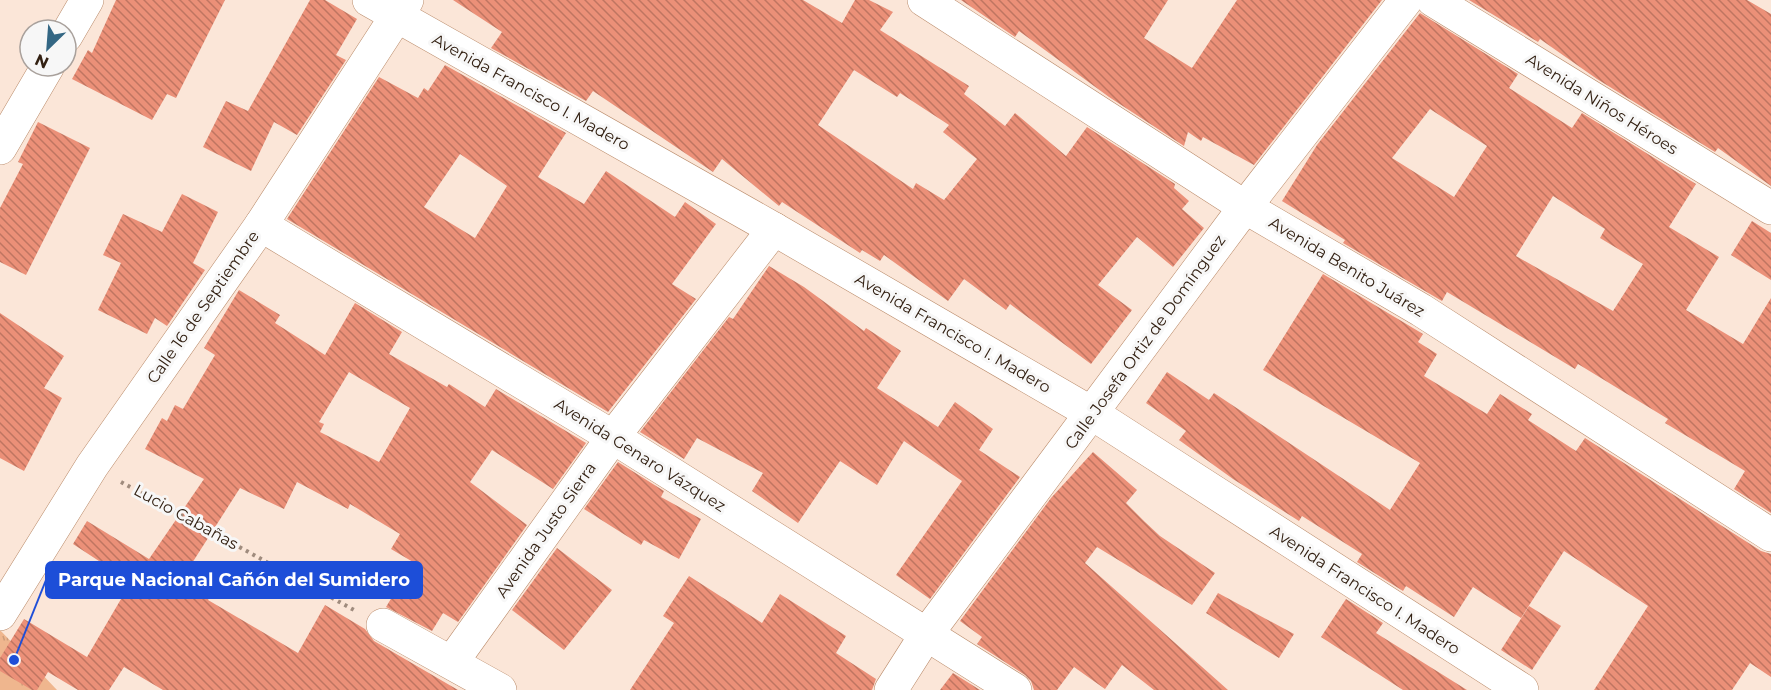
<svg xmlns="http://www.w3.org/2000/svg" width="1771" height="690" font-family="Montserrat,sans-serif">
<defs>
<pattern id="grass-tufts" width="24" height="20" patternUnits="userSpaceOnUse" patternTransform="scale(1.5)"><rect width="24" height="20" fill="#efb68e"/><path d="M3 7l-1-3M5 7V3M7 7l1-3M15 17l-1-3M17 17v-4M19 17l1-3" fill="none" stroke="#cd9c7a"/></pattern>
<pattern id="building-back-hatch" width="6" height="6" patternUnits="userSpaceOnUse" patternTransform="scale(1.5)"><rect width="6" height="6" fill="#eb9078"/><path d="M-1 5l2 2M0 0l6 6M5-1l2 2" fill="none" stroke="#bf7561"/></pattern>
</defs>
<rect width="100%" height="100%" fill="#fbe6d8"/>
<polygon fill="url(#grass-tufts)" points="0,630 57,690 0,690"/>
<g fill="url(#building-back-hatch)" fill-rule="evenodd">
<polygon points="116,0 225,0 176,98 167,94 152,120 72,79 88,50 92,53"/>
<polygon points="310,0 325,0 357,19 336,55 346,60 297,135 274,122 251,171 203,147 226,101 248,111"/>
<path d="M453,0H803L842,23L855,0H869L893,12L880,30L969,86L964,94L1005,126L1015,113L1066,156L1087,127L1175,184L1174,188L1189,201L1182,209L1204,228L1173,267L1137,237L1098,285L1132,310L1091,364L1010,304L1006,310L964,279L948,301L884,255L880,261L862,250L860,253L782,202L779,206L722,159L713,172L593,91L586,101L491,48L502,32ZM854,70L897,97L900,93L949,125L943,132L977,159L944,200L916,183L913,189L818,125Z"/>
<polygon points="961,0 1168,0 1144,38 1192,68 1237,0 1382,0 1254,165 1203,137 1201,141 1188,132 1184,146 1109,97 1019,31 1015,37"/>
<polygon points="1469,0 1747,0 1771,14 1771,186 1718,148 1715,152 1597,79 1540,39 1538,42"/>
<path d="M1420,13L1518,74L1509,88L1572,128L1582,113L1696,184L1669,227L1719,257L1686,310L1743,344L1771,298V513L1734,489L1745,471L1665,423L1668,419L1578,364L1575,369L1447,292L1442,301L1343,243L1345,240L1282,201L1317,145ZM1430,109L1487,146L1454,197L1392,158ZM1553,196L1605,229L1600,238L1643,264L1613,311L1516,256Z"/>
<path d="M445,65L566,133L538,177L584,204L606,171L675,217L685,202L716,224L672,284L696,299L608,412L287,219L379,77L418,98L424,88L428,91ZM460,154L507,186L475,238L424,207Z"/>
<polygon points="38,122 90,148 26,275 0,262 0,208 23,164 18,162"/>
<polygon points="182,194 218,212 193,263 205,270 167,326 155,318 147,334 98,310 121,263 103,255 123,214 162,232"/>
<polygon points="1752,221 1771,233 1771,280 1731,255"/>
<polygon points="769,266 804,287 864,331 866,328 901,351 877,388 938,427 955,402 993,429 979,450 1020,477 930,599 896,575 962,481 904,441 877,485 840,461 798,523 752,491 763,473 697,438 684,459 640,432 729,317 733,319"/>
<polygon points="1323,274 1423,334 1418,342 1437,354 1424,376 1487,414 1500,394 1532,414 1528,420 1576,451 1585,438 1761,551 1771,554 1771,677 1750,663 1732,690 1594,690 1648,606 1564,551 1521,618 1473,587 1454,617 1406,586 1403,591 1357,562 1362,554 1302,516 1299,521 1233,479 1179,440 1186,431 1146,403 1167,372 1209,400 1214,393 1390,510 1420,463 1263,370"/>
<path d="M239,290L280,315L275,323L325,355L355,303L402,332L389,354L447,387L449,384L485,407L496,389L586,443L553,489L492,450L470,482L527,525L458,622L443,613L432,631L386,607L413,562L391,549L400,534L350,504L348,509L297,482L284,509L240,488L187,571L215,588L208,600L298,653L325,605L365,629L374,641L458,690H163L124,667L109,690H78L48,672L37,690H32L0,671V658L24,619L87,657L131,582L73,544L87,521L149,559L204,479L145,449L162,418L167,421L175,405L183,409L215,355L204,348ZM349,372L410,408L379,462L320,432L324,424L319,422Z"/>
<polygon points="0,313 64,356 44,388 62,398 24,471 0,458"/>
<polygon points="1093,452 1137,490 1126,503 1145,522 1160,536 1215,573 1192,605 1097,547 1085,563 1228,690 1154,690 1122,665 1105,689 1074,667 1057,690 1034,690 1031,681 1025,675 977,644 982,637 960,621 1051,498"/>
<polygon points="618,462 664,491 661,497 701,519 679,559 644,540 641,545 584,509"/>
<polygon points="557,548 612,590 564,650 512,610"/>
<polygon points="689,576 762,623 780,594 846,636 836,653 876,679 872,690 630,690 674,623 663,616"/>
<polygon points="1218,593 1294,634 1279,658 1206,613"/>
<polygon points="1346,599 1383,623 1376,633 1467,690 1403,690 1321,637"/>
<polygon points="1529,606 1561,626 1532,670 1501,650"/>
<polygon points="953,673 980,690 940,690"/>
</g>
<g fill="none" stroke-linecap="round" stroke-linejoin="round">
<defs>
<g id="minor">
<polyline points="369,0 774,229 1093,414 1522,690"/>
<polyline points="924,0 1245,207 1421,310 1771,535"/>
<polyline points="1433,0 1771,208"/>
<polyline points="66,36 87,0"/>
<polyline points="0,148 48,66"/>
<polyline points="261,225 613,437 1015,690"/>
<polyline points="0,614 92,466 261,225 407,0"/>
<polyline points="383,625 500,690"/>
<polyline points="452,662 613,437 774,229"/>
<polyline points="891,690 926,635 1245,207 1406,0"/>
</g>
</defs>
<use href="#minor" stroke="#ba8b6a" stroke-width="34"/>
<polyline stroke="#9f8b7d" stroke-width="4" stroke-dasharray="3 4.5" stroke-linecap="butt" points="121,482 354,610"/>
<use href="#minor" stroke="#fff" stroke-width="33"/>
</g>
<g text-anchor="middle" dominant-baseline="central" stroke-width="6" stroke-linejoin="round" paint-order="stroke">
<g font-size="16" fill="#332113" stroke="#f7f7f7">
<text transform="translate(531 92) rotate(29)">Avenida Francisco I. Madero</text>
<text transform="translate(1602 104) rotate(32)">Avenida Niños Héroes</text>
<text transform="translate(1347 267) rotate(31)">Avenida Benito Juárez</text>
<text transform="translate(203 307) rotate(-55)">Calle 16 de Septiembre</text>
<text transform="translate(953 333) rotate(30)">Avenida Francisco I. Madero</text>
<text transform="translate(1145 342) rotate(-54)">Calle Josefa Ortiz de Domínguez</text>
<text transform="translate(640 455) rotate(32)">Avenida Genaro Vázquez</text>
<text transform="translate(186 517) rotate(29)">Lucio Cabañas</text>
<text transform="translate(546 530) rotate(-55)">Avenida Justo Sierra</text>
<text transform="translate(1365 590) rotate(33)">Avenida Francisco I. Madero</text>
</g>
</g>
<path fill="none" stroke="#1d4ed8" stroke-width="2" d="M14 660L46 580"/>
<circle fill="#1d4ed8" stroke="#f7f7f7" stroke-width="2" cx="14" cy="660" r="6"/>
<rect fill="#1d4ed8" stroke="#1d4ed8" stroke-width="2" x="46" y="562" width="376" height="36" rx="6"/>
<g font-size="18" text-anchor="middle" font-weight="bold" fill="#fff">
<text x="234" y="586">Parque Nacional Cañón del Sumidero</text>
</g>
<g transform="translate(48 48) rotate(205)"><circle r="28" fill="#f7f7f7" stroke="#a9a19c" stroke-width="1.5"/>
<path d="M0-4.5L10 22L0 15L-10 22Z" fill="#346784"/>
<text y="-9" font-size="16" font-weight="bold" text-anchor="middle" fill="#332113">N</text>
</g>
</svg>
